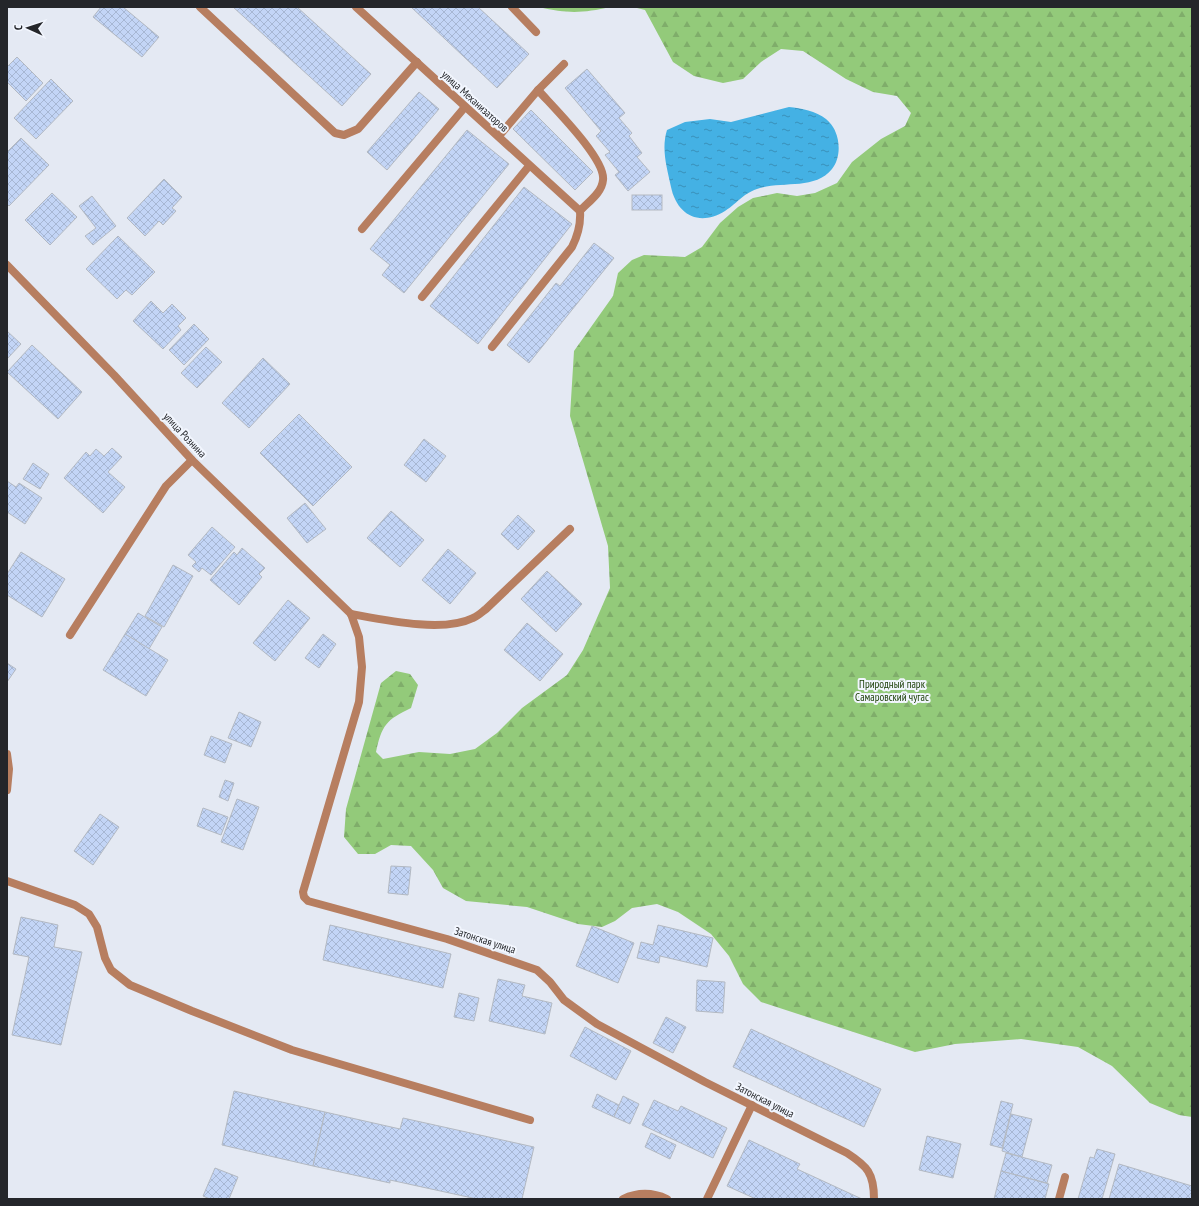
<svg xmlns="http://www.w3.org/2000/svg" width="1199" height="1206" font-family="'PT Sans Narrow',sans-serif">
<defs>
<pattern id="forest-firs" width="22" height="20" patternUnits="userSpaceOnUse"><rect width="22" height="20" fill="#93ca7a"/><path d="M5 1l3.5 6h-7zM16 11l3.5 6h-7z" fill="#7fad6a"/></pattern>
<pattern id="water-ripples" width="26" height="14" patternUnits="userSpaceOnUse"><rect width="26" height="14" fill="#44b1e4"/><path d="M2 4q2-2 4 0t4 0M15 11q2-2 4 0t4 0" fill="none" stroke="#3990b9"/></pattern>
<pattern id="building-cross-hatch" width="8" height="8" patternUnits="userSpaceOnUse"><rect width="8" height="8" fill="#c3d5f6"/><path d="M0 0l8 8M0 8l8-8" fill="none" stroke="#a7b7d3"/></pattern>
</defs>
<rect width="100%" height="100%" fill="#e4e9f3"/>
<g fill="url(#forest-firs)">
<path d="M539,7H611C583,13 568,14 539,7Z"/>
<path d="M633,7H1192V1117L1179,1115L1150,1103L1112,1066L1078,1047L1021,1039L955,1044L915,1052L761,1002L743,984L729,956L711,934L678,912L657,904L632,908L615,921L602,927L578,924L527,907L466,901L443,888L433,870L411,846L391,845L375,854H358L344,837L346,809L381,683L396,671L410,674L418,685L411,708C386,720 382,725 376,752L383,759L419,752L450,754L475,749L497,733L522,708L567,675L583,650L610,588L608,546L570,416L574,351L613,296L618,273L632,260L644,255L685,257L702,247L720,223L738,207L753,198L777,193L797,196L815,193L837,183L852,162L881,139L905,126L911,113L897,96L873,92L846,79L803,51L781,49L761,62L743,79L723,83L694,76L673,62L645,10Z"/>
</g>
<path fill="url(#water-ripples)" d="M789,107C801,108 816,111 826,119C840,130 843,155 832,169C815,190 784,181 760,188C743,193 739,202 725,211C699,227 677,215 671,187C667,168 661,149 667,130L685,122L710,119L731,122Z"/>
<g fill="url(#building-cross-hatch)" stroke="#b3b9c2">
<polygon points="101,7 123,7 159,37 142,57 93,17"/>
<polygon points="233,7 297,7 371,74 342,106"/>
<polygon points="411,7 478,7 529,54 497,88"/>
<polygon points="17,57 43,83 26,101 7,82 7,67"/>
<polygon points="587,69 625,113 619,118 632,133 629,136 642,153 637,157 650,172 628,191 615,175 619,172 605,155 610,152 596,136 601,131 565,88"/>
<polygon points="51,79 73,101 36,139 14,118"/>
<polygon points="419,92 439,109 387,170 367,152"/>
<polygon points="531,110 593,172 575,190 513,129"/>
<polygon points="467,130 509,164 404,293 382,275 390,265 370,249"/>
<polygon points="21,138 49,165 9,206 7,204 7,152"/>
<polygon points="164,179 182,197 172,208 176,211 163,225 159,221 145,236 127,218"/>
<polygon points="524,187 572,224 478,344 430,306"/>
<polygon points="52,193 77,217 50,245 25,220"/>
<rect x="632" y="195" width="30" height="15"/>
<polygon points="92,196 116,226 93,245 85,236 96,228 79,206"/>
<polygon points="118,236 155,272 132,295 126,290 117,299 86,269"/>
<polygon points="594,243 614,258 529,363 507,345 556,283 560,286"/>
<polygon points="151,301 163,313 172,304 186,318 178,326 181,330 163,349 133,321"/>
<polygon points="194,324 209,339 184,365 169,350"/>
<polygon points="7,331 21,344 7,359"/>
<polygon points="32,345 82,392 58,419 7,372"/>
<polygon points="206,347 222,362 197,388 181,373"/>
<polygon points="263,358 290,384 249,428 222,403"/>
<polygon points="299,414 352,467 313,506 260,453"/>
<polygon points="424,439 446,456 426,482 404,465"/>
<polygon points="112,448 122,457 108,472 125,487 103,513 64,478 86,452 90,456 96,449 104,456"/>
<polygon points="33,463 49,474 40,489 23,479"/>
<polygon points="7,481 16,487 19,483 42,498 25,524 7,512"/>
<polygon points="305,503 326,529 307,543 287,518"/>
<polygon points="391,511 424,540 400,567 367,538"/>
<polygon points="518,515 535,531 518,550 501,534"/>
<polygon points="212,527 235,547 211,575 202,568 199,572 192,566 196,562 188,555"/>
<polygon points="242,548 265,568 259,574 262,577 239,605 210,580 234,552 237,555"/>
<polygon points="448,549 476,573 450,604 422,580"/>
<polygon points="21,552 65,579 42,617 7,595 7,574"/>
<polygon points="173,565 193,576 164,627 145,616"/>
<polygon points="547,571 582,604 556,632 521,599"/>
<polygon points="288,600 310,618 275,661 253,643"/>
<polygon points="138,613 162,627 149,649 125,634"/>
<polygon points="527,623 563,654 540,681 504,650"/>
<polygon points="125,634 168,660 146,696 103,670"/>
<polygon points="323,634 336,644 319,668 305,658"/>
<polygon points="7,663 16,669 7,682"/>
<polygon points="239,712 261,722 251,747 228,738"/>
<polygon points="211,736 232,744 225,763 204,755"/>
<polygon points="225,780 234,783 228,801 219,797"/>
<polygon points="237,799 259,807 243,850 221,842"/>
<polygon points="203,808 228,817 221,835 197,826"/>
<polygon points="100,814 119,827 93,865 74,851"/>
<polygon points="391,866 411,867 408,895 388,893"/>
<polygon points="21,917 58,925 54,947 82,952 61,1045 12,1035 29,957 13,954"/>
<polygon points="330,925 451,954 443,988 323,960"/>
<polygon points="658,925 713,938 707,967 660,956 659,963 637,958 641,942 653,945"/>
<polygon points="592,926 634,943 618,983 576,966"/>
<polygon points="498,979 525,985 522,996 552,1003 545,1034 489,1021"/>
<polygon points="697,980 725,982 723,1013 696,1011"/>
<polygon points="459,993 479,998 474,1021 454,1017"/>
<polygon points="666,1017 686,1027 673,1053 653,1043"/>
<polygon points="585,1027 631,1051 616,1080 570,1056"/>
<polygon points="751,1029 881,1089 864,1127 733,1067"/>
<polygon points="234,1091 325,1112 313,1166 222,1145"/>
<polygon points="597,1094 619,1105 614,1117 592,1107"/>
<polygon points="623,1096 639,1104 630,1124 614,1117"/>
<polygon points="654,1100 678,1111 681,1106 727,1128 713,1158 642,1125"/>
<polygon points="1001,1101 1013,1104 1002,1148 990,1145"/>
<polygon points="325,1112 400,1129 403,1118 534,1147 522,1199 477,1199 390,1180 390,1183 313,1166"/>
<polygon points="1011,1114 1032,1119 1022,1157 1002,1151"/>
<polygon points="651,1133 676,1145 670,1159 645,1147"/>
<polygon points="927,1136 961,1144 953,1178 919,1170"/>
<polygon points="749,1140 800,1164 797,1169 862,1199 756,1199 727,1186"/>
<polygon points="1097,1149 1115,1154 1102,1199 1078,1199 1090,1157 1094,1158"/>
<polygon points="1006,1153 1052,1165 1047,1183 1001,1171"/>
<polygon points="1119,1164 1192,1186 1192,1199 1109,1199"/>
<polygon points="215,1168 238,1177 229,1199 210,1199 203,1196"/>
<polygon points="1001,1171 1049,1184 1045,1199 994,1199"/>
</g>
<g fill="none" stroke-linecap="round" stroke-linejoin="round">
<g stroke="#b77e60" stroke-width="8">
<polyline points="200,7 335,133 344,135 358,129 417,62"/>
<polyline points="512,7 536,32"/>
<polyline points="499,136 538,90 564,64"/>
<polyline points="362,229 465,107"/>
<polyline points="422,297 529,166"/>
<path d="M492,347L572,247C578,235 581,225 580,211C588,202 602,193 603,180C606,159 552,106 538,90"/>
<path d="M351,614C384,620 443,633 473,618C478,616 482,612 486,609L570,529"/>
<polyline points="70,635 166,486 192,460"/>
<polyline points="7,754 9,769 7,790"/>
<polyline points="7,881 75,905 89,914 97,927 105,958 111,970 130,985 192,1011 292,1050 530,1120"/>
<path d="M623,1199C638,1192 652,1192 667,1199"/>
<polyline points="707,1199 752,1105"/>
<polyline points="1059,1199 1065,1177"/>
</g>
<g stroke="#b77e60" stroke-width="8">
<polyline points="356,7 580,211"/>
<path d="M7,265L114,375L192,460L351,614L359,637L362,667L359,702L303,892L304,897L308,901L447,939L537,970L550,982L564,1000L597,1024L705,1082L847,1153C867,1166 874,1173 874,1199"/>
</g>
</g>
<g text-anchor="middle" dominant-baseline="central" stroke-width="4" stroke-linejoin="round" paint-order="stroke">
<g font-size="11" fill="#24262a" stroke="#f2f6fe">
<text transform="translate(475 101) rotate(42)">улица Механизаторов</text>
<text transform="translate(185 435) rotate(47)">улица Рознина</text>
<text transform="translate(485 940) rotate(18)">Затонская улица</text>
<text transform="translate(765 1100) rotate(27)">Затонская улица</text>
</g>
<g font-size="11" fill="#1d4108" stroke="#f2f6fe">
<text x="892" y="684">Природный парк<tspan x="892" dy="13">Самаровский чугас</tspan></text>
</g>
</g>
<rect width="1199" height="1206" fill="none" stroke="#24262a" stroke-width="16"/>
<g transform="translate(28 28) rotate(273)" stroke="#f2f6fe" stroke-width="3" paint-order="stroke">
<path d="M0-3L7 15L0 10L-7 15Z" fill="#24262a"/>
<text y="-6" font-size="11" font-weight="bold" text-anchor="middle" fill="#24262a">С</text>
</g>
</svg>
